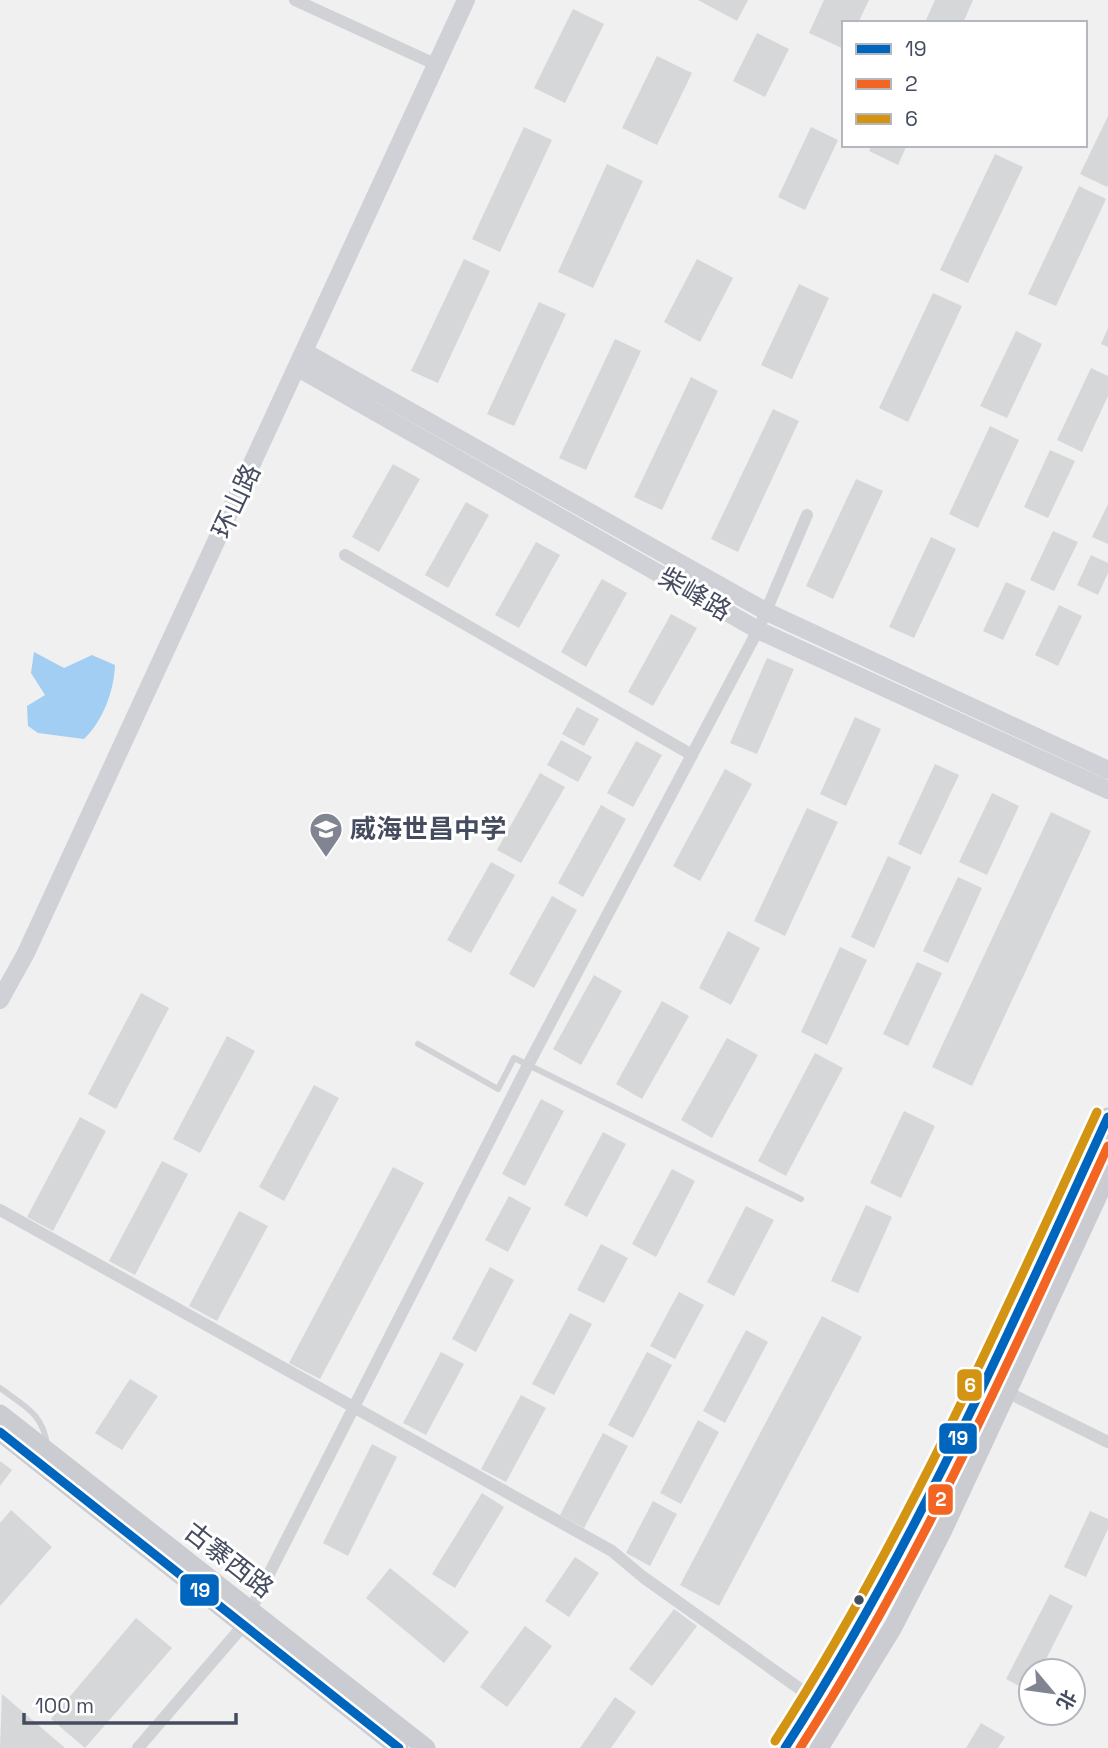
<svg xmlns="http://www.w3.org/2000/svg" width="1108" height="1748" font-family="'Space Grotesk','Noto Sans SC',sans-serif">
<rect width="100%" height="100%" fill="#f1f0f0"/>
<path fill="#a3cef4" d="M34,652L64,668L92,655L115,665C114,691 103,721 84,739L38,733L28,726L27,706L45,695L31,673Z"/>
<g fill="#d6d7d9">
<polygon points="698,0 748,0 737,21"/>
<polygon points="824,0 869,0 858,23 844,23 844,49 809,33"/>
<polygon points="935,0 973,0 963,23 933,23 926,20"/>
<polygon points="573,9 604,24 565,103 534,88"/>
<polygon points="757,33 789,49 765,97 733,81"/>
<polygon points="657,56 692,73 657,145 622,128"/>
<polygon points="1108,116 1108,185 1107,187 1080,174"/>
<polygon points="524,127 552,140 500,252 472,239"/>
<polygon points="811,127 838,140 805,210 778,197"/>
<polygon points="872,145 907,145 898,165 869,151"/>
<polygon points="995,154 1023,167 968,283 940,270"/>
<polygon points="607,164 643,181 593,288 558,272"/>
<polygon points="1079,186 1106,199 1056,306 1028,294"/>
<polygon points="464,259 490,271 438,383 411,371"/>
<polygon points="697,259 733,278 700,342 664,322"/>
<polygon points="799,284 829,298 792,379 761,365"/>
<polygon points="933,293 962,306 908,422 879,408"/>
<polygon points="539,302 566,314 514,426 487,414"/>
<polygon points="1108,328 1108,347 1101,344"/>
<polygon points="1016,331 1042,344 1007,418 980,406"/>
<polygon points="615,339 641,351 586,470 559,458"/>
<polygon points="1091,368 1108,376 1108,396 1082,452 1057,440"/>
<polygon points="691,377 718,391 662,510 634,497"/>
<polygon points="773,409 799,421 738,552 711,539"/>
<polygon points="990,426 1019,440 978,528 949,514"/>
<polygon points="1050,450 1075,461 1048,518 1024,507"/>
<polygon points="393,464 420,479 379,552 352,537"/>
<polygon points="856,479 883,491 833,599 806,586"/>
<polygon points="466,502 489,515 448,588 425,575"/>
<polygon points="1108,504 1108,544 1092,537"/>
<polygon points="1053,531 1078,542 1054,591 1030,580"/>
<polygon points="931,537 956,549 914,638 889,627"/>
<polygon points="536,542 560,555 519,628 495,615"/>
<polygon points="1091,555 1108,563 1108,573 1098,595 1077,585"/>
<polygon points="602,579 627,593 586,667 561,652"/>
<polygon points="1006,582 1026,591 1003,640 983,631"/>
<polygon points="1059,605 1082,616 1058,666 1035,655"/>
<polygon points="671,614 697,628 653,706 628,692"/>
<polygon points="767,658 794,669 757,754 730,743"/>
<polygon points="577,707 599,719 584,746 562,734"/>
<polygon points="855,717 881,729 846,806 820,794"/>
<polygon points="561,740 592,757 578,782 547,765"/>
<polygon points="636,741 662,755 633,807 607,793"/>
<polygon points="935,764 959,775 921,855 898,844"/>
<polygon points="725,769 752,784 700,881 673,866"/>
<polygon points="540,773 565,787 521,863 497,850"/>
<polygon points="992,793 1019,806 987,875 959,862"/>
<polygon points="601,805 626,819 583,897 558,883"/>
<polygon points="807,808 838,822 785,936 754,921"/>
<polygon points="1051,812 1091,831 972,1086 932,1067"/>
<polygon points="888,856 911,867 874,948 851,937"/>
<polygon points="491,862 515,875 471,953 447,940"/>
<polygon points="958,877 982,888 948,963 923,951"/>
<polygon points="552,896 577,910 534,988 509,974"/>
<polygon points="728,931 760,948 731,1005 699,988"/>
<polygon points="840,947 867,960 827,1045 801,1032"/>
<polygon points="917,962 942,973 908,1046 883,1034"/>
<polygon points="594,975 622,991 581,1065 553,1049"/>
<polygon points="141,993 169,1008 116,1109 88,1094"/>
<polygon points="662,1001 689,1016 642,1099 616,1084"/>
<polygon points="227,1036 255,1051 200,1153 173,1139"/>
<polygon points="727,1038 758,1055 712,1138 681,1120"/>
<polygon points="815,1053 843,1068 786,1176 758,1161"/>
<polygon points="314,1085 339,1098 284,1201 259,1187"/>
<polygon points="541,1099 564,1111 525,1186 502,1174"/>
<polygon points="904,1111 935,1126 901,1198 870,1183"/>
<polygon points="80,1117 106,1131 53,1231 27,1217"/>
<polygon points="603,1132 626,1144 587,1217 564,1205"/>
<polygon points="162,1161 188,1174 135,1275 109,1261"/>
<polygon points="393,1167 424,1183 320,1379 289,1363"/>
<polygon points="672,1169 695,1181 656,1257 632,1244"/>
<polygon points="509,1196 531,1208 508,1252 485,1240"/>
<polygon points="866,1205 892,1217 858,1293 831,1281"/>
<polygon points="746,1206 774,1220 734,1296 707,1282"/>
<polygon points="239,1211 268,1226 217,1321 189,1306"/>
<polygon points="601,1244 628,1258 604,1303 577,1290"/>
<polygon points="490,1267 514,1280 476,1352 452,1339"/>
<polygon points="679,1292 704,1305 675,1359 650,1346"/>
<polygon points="570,1313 592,1324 554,1395 532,1384"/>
<polygon points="822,1316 862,1337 719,1606 680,1585"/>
<polygon points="746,1330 768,1342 725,1423 703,1411"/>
<polygon points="441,1352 464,1364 426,1435 403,1423"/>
<polygon points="647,1352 672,1365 633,1438 608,1425"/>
<polygon points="130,1379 158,1396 122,1450 95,1433"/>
<polygon points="521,1395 546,1408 506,1482 481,1469"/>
<polygon points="698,1420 719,1432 681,1504 660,1493"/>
<polygon points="603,1433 628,1446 584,1528 560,1515"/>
<polygon points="372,1444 397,1457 348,1556 323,1543"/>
<polygon points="0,1461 12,1470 0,1486"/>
<polygon points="482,1493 504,1507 455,1588 432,1574"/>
<polygon points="653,1501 677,1514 650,1566 626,1553"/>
<polygon points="11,1510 52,1547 0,1606 0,1523"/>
<polygon points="1090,1511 1108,1519 1108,1529 1086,1577 1064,1567"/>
<polygon points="575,1557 599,1573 569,1617 545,1601"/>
<polygon points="390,1568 469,1632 444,1663 366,1598"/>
<polygon points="1050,1594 1073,1606 1040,1671 1031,1671 1029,1691 1006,1679"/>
<polygon points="674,1609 697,1626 652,1686 629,1669"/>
<polygon points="136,1618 172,1648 85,1748 51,1719"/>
<polygon points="525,1626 552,1646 507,1707 480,1687"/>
<polygon points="2,1694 65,1748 0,1748"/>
<polygon points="615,1697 636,1712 611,1748 580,1748"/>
<polygon points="981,1723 1005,1737 998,1748 966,1748"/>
</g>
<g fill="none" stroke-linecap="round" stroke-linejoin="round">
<g stroke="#d1d2d6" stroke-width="6">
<polyline points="418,1044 498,1089 514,1058 801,1199"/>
<path d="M0,1388C24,1406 44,1414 47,1446"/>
</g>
<g stroke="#d1d2d6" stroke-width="12">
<polyline points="295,0 437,65"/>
<polyline points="345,555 692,755"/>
<polyline points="0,1210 612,1551 643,1577 817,1701"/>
<polyline points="1007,1392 1108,1442"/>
<polyline points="138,1748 242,1627 528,1065 758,630 807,515"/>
</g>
<g stroke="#cfd1d6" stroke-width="18">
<polyline points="305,352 767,612 1108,770"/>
<polyline points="298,368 758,630 1108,790"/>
<polyline points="0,1000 26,953 466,0"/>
</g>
<g stroke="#caccd1" stroke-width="19">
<polyline points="0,1414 426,1748"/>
<polyline points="0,1432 399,1748"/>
<path d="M785,1748C918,1553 1008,1331 1108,1117"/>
<polyline points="819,1748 893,1627 942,1532 1108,1174"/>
</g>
<defs>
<g id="bus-1">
<polyline points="0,1432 399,1748"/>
<path d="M785,1748C914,1548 1009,1332 1108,1117"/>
</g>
<path id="bus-2" d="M800,1748C923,1557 1013,1352 1108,1146"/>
<path id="bus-3" d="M775,1741C903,1542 998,1327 1097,1112"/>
</defs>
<use href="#bus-1" stroke="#fff" stroke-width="14"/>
<use href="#bus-2" stroke="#fff" stroke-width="14"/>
<use href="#bus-3" stroke="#fff" stroke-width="14"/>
<use href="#bus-1" stroke="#0065bd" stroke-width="9"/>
<use href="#bus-2" stroke="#f26522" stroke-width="9"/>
<use href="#bus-3" stroke="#d39413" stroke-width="9"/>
</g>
<defs>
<symbol id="school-pin" viewBox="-11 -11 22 30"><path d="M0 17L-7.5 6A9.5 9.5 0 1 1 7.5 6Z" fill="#818592" stroke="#fff"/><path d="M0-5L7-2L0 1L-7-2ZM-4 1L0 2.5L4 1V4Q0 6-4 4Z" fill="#fff"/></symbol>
</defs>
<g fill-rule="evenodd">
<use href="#school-pin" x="307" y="810" width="38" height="52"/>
</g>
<circle fill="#454c5f" stroke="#fff" stroke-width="2.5" cx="859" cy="1600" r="6"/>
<g text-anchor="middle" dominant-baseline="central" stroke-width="6" stroke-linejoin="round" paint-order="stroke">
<g font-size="26" fill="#454c5f" stroke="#fff">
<text transform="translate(236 501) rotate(-65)">环山路</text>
<text transform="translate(695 594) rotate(30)">柴峰路</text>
<text transform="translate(229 1560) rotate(38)">古寨西路</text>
</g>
<g font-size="26" font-weight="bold" fill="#454c5f" stroke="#fff" text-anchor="start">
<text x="350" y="829">威海世昌中学</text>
</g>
</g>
<g stroke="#fff" stroke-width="2.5">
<rect x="956" y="1368" width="27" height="34" rx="7" fill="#d39413"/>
<rect x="938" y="1422" width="40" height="33" rx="7" fill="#0065bd"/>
<rect x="927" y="1483" width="27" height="33" rx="7" fill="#f26522"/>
<rect x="179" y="1573" width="41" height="34" rx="7" fill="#0065bd"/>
</g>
<g font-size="19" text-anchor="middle" font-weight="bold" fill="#fff">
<text x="970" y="1392">6</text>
<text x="958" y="1445">19</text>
<text x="941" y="1506">2</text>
<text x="200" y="1597">19</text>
</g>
<rect x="842" y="21" width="245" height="126" fill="#ffffff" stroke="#b5b7bf" stroke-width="2"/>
<rect x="856" y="44" width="35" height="10" fill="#0065bd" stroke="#b5b7bf" stroke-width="2"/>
<text x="905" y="56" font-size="21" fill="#454c5f">19</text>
<rect x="856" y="79" width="35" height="10" fill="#f26522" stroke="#b5b7bf" stroke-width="2"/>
<text x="905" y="91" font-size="21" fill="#454c5f">2</text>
<rect x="856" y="114" width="35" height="10" fill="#d39413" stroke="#b5b7bf" stroke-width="2"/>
<text x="905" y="126" font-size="21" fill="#454c5f">6</text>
<g transform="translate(1052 1692) rotate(119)"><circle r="33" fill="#ffffff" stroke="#b5b7bf" stroke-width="2"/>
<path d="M0-5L12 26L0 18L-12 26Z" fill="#818592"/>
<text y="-10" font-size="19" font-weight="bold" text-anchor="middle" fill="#454c5f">北</text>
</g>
<path d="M24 1713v10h212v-10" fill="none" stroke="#454c5f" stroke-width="3.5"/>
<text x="35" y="1713" font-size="21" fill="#454c5f" stroke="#ffffff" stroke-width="5" paint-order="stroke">100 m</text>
</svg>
